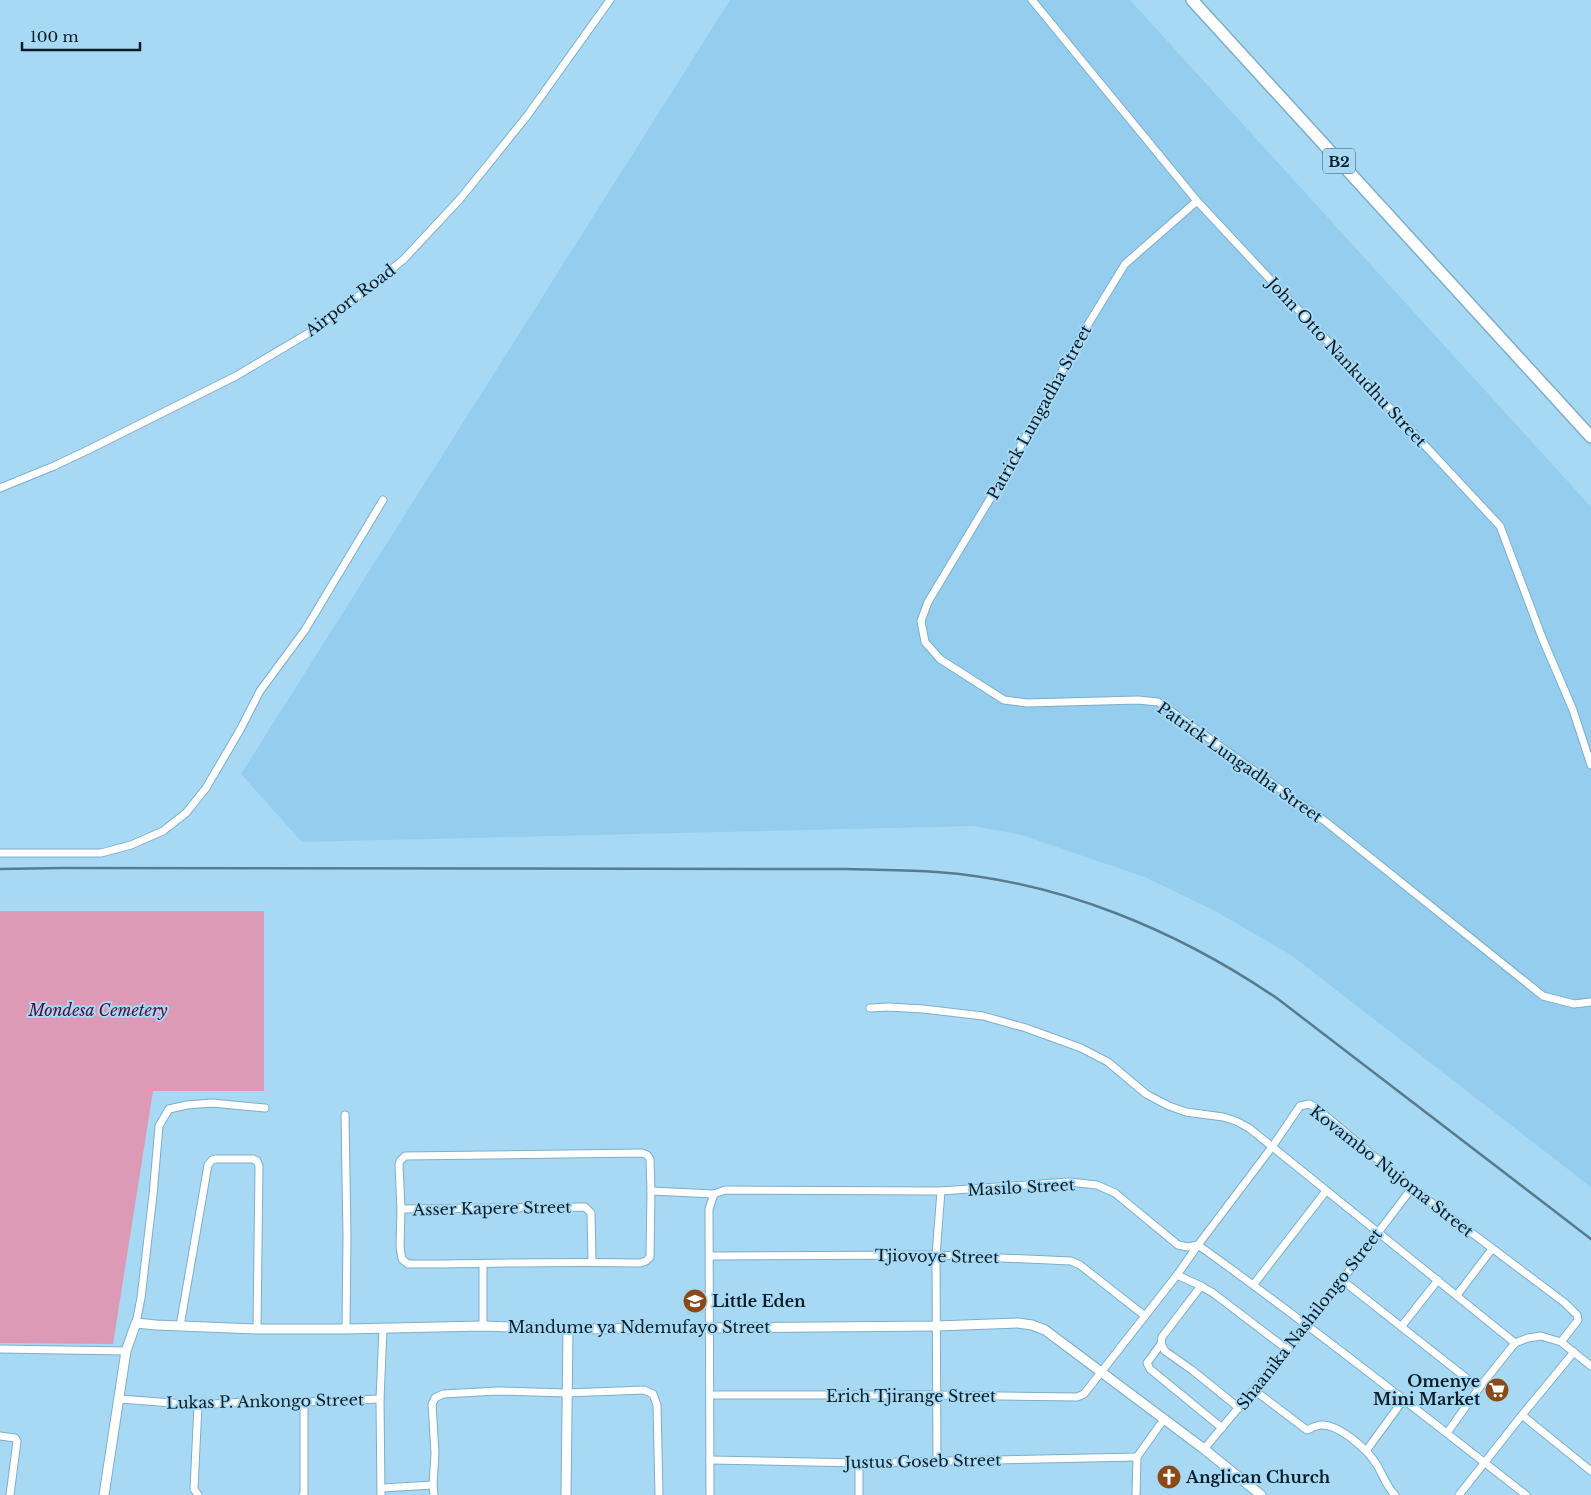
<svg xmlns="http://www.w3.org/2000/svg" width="1591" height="1495" font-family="'Libre Baskerville',serif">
<rect width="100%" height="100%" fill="#a7d9f5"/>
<g fill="#94cded">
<polygon points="730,0 1130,0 1591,507 1591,1187 1291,955 1215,911 1147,878 1022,835 974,826 302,842 241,774"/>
<polygon points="686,1290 705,1290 704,1313 687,1314"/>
</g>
<polygon fill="#dc9ab6" points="0,911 264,911 264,1091 153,1091 113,1344 0,1343"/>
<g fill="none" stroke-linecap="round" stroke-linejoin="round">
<defs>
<g id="minor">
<polyline points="1032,0 1197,201 1500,526 1543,640 1573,710 1591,765"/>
<polyline points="1197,201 1125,264 1087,326 1005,474 928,602 921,621 925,642 940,659 1004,700 1027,703 1138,700 1158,702 1326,822 1543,996 1574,1004 1591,1002"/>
<polyline points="0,488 54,466 90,449 236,376 312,331 365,291 404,259 460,199 527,116 610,0"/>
<polyline points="0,853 101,853 131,845 163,831 186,813 206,788 240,730 260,691 305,630 383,500"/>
<polyline points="870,1008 889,1007 923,1009 983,1016 1026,1028 1081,1048 1108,1062 1146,1094 1169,1106 1186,1112 1223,1117 1236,1121 1249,1128 1515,1343"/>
<polyline points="345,1115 347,1236 346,1329"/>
<path d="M642,1153L647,1155L650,1159L651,1191L650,1257L646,1261L640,1263C563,1261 485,1264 408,1264L402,1259L400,1247L401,1209L399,1165L400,1161L405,1156Z"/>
<polyline points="651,1191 714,1194"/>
<polyline points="401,1209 585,1207 591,1213 592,1262"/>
<polyline points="710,1256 936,1255 1071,1261 1080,1265 1145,1316"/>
<polyline points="483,1264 483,1326"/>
<polyline points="1177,1275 1201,1286 1213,1293 1288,1350"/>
<polyline points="1342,1280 1479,1388"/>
<polyline points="1254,1284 1326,1191"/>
<polyline points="1201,1286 1162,1337 1161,1344 1165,1351 1192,1370 1239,1408"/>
<polyline points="1457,1295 1492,1249"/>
<polyline points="136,1323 141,1298 153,1195 159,1126 169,1109 187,1105 212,1103 265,1108"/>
<polyline points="180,1326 208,1165 212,1160 216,1159 253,1159 257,1161 259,1166 257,1329"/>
<polyline points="1401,1327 1438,1280"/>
<polyline points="1161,1344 1147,1363 1150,1369 1222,1428"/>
<polyline points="0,1349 126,1351"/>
<path d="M1254,1390L1307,1430C1312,1428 1316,1425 1322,1425C1340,1425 1368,1450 1377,1465C1383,1475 1386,1486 1395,1495"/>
<polyline points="710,1395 936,1395 1077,1397 1084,1394 1177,1275 1198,1245 1272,1147 1300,1106 1309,1104 1315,1107 1412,1188 1565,1303 1577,1315 1578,1320 1561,1342"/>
<polyline points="120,1399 198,1405 244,1402 304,1402 380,1399"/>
<polyline points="1522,1415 1591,1471"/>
<polyline points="1447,1433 1479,1388 1515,1343 1528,1338 1541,1336 1561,1342 1591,1366"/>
<polyline points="0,1436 15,1438 17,1441 10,1495"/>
<polyline points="1204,1449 1307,1326 1412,1188"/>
<polyline points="1366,1451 1404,1399"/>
<polyline points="710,1460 859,1463 1137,1457"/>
<polyline points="937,1462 936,1255 941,1191"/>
<polyline points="859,1463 859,1495"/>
<polyline points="382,1488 433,1485"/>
<polyline points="198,1495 194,1489 198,1405"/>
<polyline points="303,1495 304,1494 304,1402"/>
<polyline points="381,1495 380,1399 383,1329"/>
<polyline points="434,1495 433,1485 435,1453 432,1404 435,1398 443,1394 498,1391 567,1393 644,1390 653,1394 657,1405 659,1495"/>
<path d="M710,1495L709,1209L714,1194L725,1190L941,1191L1069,1182L1097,1185L1115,1193L1178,1245L1188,1247L1198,1245C1310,1325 1418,1411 1526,1495"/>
<polyline points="1136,1495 1137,1457 1164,1419"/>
<polyline points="1459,1495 1522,1415 1574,1352"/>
</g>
<g id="tertiary">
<polyline points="104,1495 126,1351 136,1323 156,1325 257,1329 346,1329 483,1326 568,1329 937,1326 1018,1323 1032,1325 1045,1330 1204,1449 1261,1495"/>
<polyline points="566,1495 568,1329"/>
</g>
<path id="trunk" d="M1192,0C1326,145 1457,292 1591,437"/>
</defs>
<use href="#minor" stroke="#7daec9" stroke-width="9"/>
<use href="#tertiary" stroke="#7daec9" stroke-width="11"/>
<use href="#trunk" stroke="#7daec9" stroke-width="14"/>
<use href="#minor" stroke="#fff" stroke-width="7"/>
<use href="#tertiary" stroke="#fff" stroke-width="9"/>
<use href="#trunk" stroke="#fff" stroke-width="11"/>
<path stroke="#587b8e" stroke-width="2.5" d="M0,869L61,868L847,869C877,870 907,870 937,872C1059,881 1177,930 1278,999L1591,1239"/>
</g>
<defs>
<symbol id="school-disc" viewBox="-11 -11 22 22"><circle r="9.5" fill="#8b4918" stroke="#a7d9f5"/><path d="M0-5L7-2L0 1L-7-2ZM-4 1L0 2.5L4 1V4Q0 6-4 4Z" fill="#fff"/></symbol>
<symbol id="supermarket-disc" viewBox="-11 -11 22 22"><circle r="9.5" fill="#8b4918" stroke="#a7d9f5"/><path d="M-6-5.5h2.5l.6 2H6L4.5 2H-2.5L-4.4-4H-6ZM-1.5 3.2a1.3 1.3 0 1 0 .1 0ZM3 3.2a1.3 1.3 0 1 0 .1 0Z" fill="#fff"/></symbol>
<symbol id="church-disc" viewBox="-11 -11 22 22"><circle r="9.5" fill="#8b4918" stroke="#a7d9f5"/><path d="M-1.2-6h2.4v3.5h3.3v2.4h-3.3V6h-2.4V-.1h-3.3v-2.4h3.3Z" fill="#fff"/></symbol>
</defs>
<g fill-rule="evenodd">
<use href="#school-disc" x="681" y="1287" width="28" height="28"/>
<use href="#supermarket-disc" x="1483" y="1376" width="28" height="28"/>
<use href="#church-disc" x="1155" y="1463" width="28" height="28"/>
</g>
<g text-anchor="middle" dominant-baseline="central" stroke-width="4" stroke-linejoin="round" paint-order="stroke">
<rect fill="#a7d9f5" stroke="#385565" stroke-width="1" x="1323" y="148.5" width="32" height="25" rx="4"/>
<g font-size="15" font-weight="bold" fill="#091d27">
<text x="1339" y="161">B2</text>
</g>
<g font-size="16" fill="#091d27" stroke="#a7d9f5">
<text transform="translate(350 300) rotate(-37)">Airport Road</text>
<text transform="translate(1347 362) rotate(47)">John Otto Nankudhu Street</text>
<text transform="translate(1039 412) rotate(-61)">Patrick Lungadha Street</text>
<text transform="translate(1240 762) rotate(35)">Patrick Lungadha Street</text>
<text transform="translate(1392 1171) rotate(38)">Kovambo Nujoma Street</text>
<text transform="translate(1021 1187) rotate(-3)">Masilo Street</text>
<text transform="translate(492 1208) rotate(-1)">Asser Kapere Street</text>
<text transform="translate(937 1256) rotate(1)">Tjiovoye Street</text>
<text transform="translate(1309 1319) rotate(-52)">Shaanika Nashilongo Street</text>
<text x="639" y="1327">Mandume ya Ndemufayo Street</text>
<text x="911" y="1396">Erich Tjirange Street</text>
<text transform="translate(265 1401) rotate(-1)">Lukas P. Ankongo Street</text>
<text transform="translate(923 1461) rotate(-1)">Justus Goseb Street</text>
</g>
<g font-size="16" font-style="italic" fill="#580335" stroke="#a7d9f5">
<text x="98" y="1010">Mondesa Cemetery</text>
</g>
<g font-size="16" font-weight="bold" fill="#091d27" stroke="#a7d9f5" text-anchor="start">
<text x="712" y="1301">Little Eden</text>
<text x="1480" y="1381" text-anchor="end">Omenye<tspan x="1480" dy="18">Mini Market</tspan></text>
<text x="1186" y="1477">Anglican Church</text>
</g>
</g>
<path d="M22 42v8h118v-8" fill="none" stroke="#091d27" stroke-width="2.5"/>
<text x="30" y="42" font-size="15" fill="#091d27" stroke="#a7d9f5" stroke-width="4" paint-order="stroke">100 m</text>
</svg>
